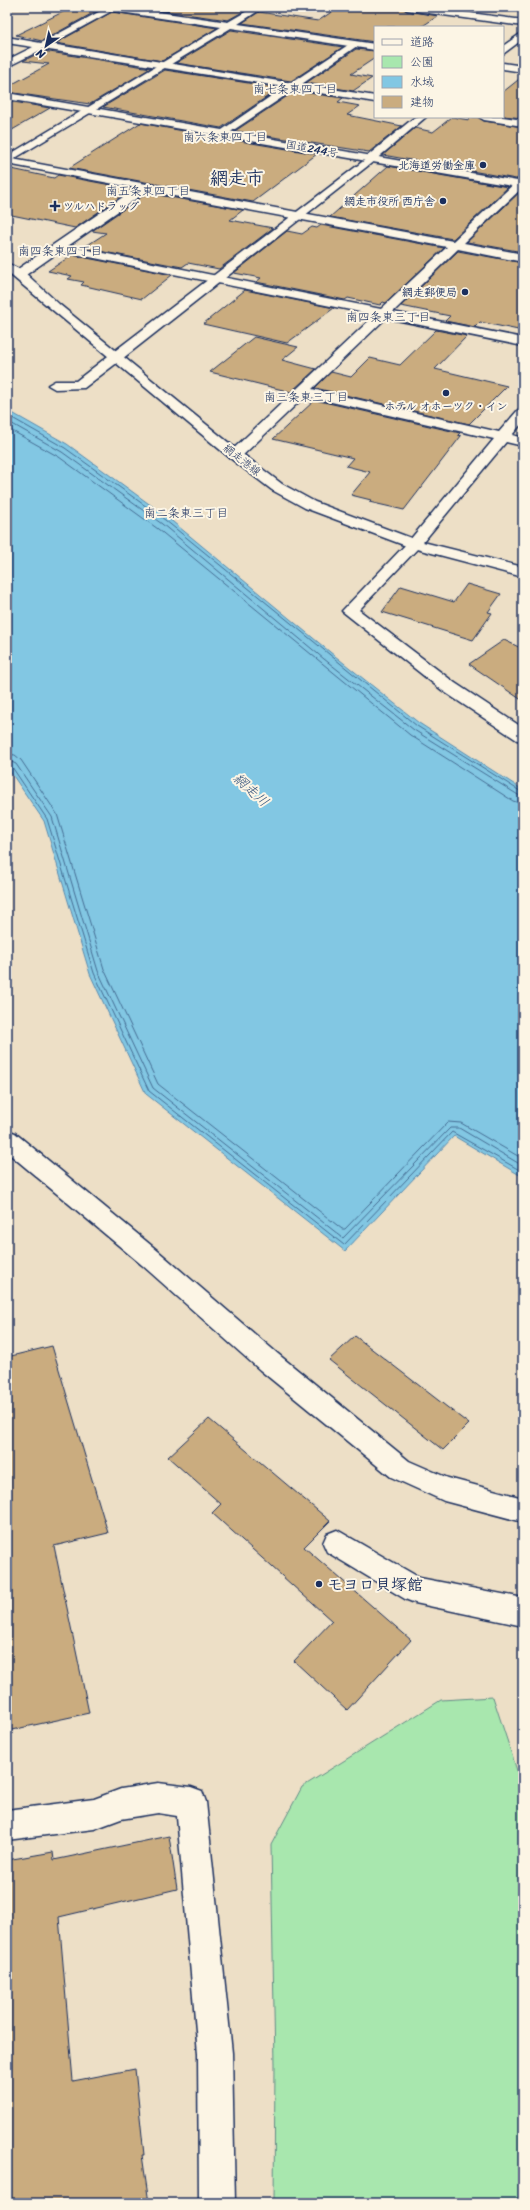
<svg xmlns="http://www.w3.org/2000/svg" width="530" height="2210" font-family="Sriracha,'Klee One',sans-serif">
<rect width="100%" height="100%" fill="#eddfc6"/>
<filter id="ink" filterUnits="userSpaceOnUse"><feTurbulence type="fractalNoise" baseFrequency=".025" numOctaves="2"/><feDisplacementMap in="SourceGraphic" scale="8" xChannelSelector="R" yChannelSelector="G"/><feConvolveMatrix kernelMatrix="1 2 1 2 8 2 1 2 1" color-interpolation-filters="sRGB"/></filter>
<g filter="url(#ink)">
<polygon fill="#a8e7ae" stroke="#628b86" points="493,1697 523,1789 523,2203 274,2203 275,2064 271,1845 302,1787 441,1700"/>
<polygon fill="#82c7e3" stroke="#598aae" points="7,410 67,444 167,517 330,652 419,723 523,790 523,1177 454,1136 345,1251 146,1094 90,974 44,821 7,767"/>
<g fill="none" stroke-linecap="round" stroke-linejoin="round">
<g stroke="#446c93" stroke-width="1">
<polyline points="7,415 65,448 165,520 417,726 523,793"/>
<polyline points="7,421 62,452 162,524 324,659 414,730 523,798"/>
<polyline points="7,428 59,457 158,529 410,735 513,801 523,804"/>
<polyline points="7,754 15,755 21,760 57,814 104,969 158,1084 342,1229 345,1229 448,1122 461,1123 523,1159"/>
<polyline points="7,760 16,764 52,817 98,971 153,1088 343,1238 450,1128 459,1128 523,1166"/>
<polyline points="7,765 12,767 47,819 94,973 149,1091 344,1245 452,1132 523,1172"/>
</g>
</g>
<g fill="#caac7f" stroke="#1b2f5e">
<polygon points="73,7 102,8 42,41 16,35"/>
<polygon points="135,7 225,7 246,10 228,20"/>
<polygon points="339,7 402,7 407,11 438,16 421,27 375,27 375,42 242,23 259,12 318,21"/>
<polygon points="112,12 217,28 162,61 56,43"/>
<polygon points="231,30 343,47 291,81 176,63"/>
<polygon points="356,49 375,51 375,58 351,74 372,78 353,91 306,83"/>
<polygon points="43,51 151,68 90,104 7,92 7,87 49,64 23,61"/>
<polygon points="165,70 280,88 221,128 103,107"/>
<polygon points="523,76 523,118 503,116 503,92"/>
<polygon points="295,91 343,98 338,102 360,106 347,115 402,126 369,152 235,131"/>
<polygon points="7,101 50,108 7,133"/>
<polygon points="452,117 469,120 472,117 478,117 484,121 523,127 523,177 516,179 383,155 415,128 433,132"/>
<polygon points="140,123 222,138 317,154 253,202 69,168"/>
<polygon points="388,166 508,187 453,239 330,217"/>
<polygon points="7,168 54,178 58,175 132,189 75,228 7,214"/>
<polygon points="523,189 523,252 467,242"/>
<polygon points="147,193 243,210 230,220 273,228 219,269 188,263 182,267 83,248 106,233 92,231"/>
<polygon points="321,225 444,248 386,303 383,302 380,305 348,298 345,300 256,282 261,278 234,273 287,231 302,234 312,227 317,228"/>
<polygon points="458,251 523,263 523,331 480,322 475,327 445,321 450,316 401,306"/>
<polygon points="72,255 172,275 142,299 81,285 84,282 68,279 72,276 48,271"/>
<polygon points="245,290 334,308 287,343 203,324"/>
<polygon points="436,330 467,336 435,369 507,386 469,424 315,388 331,372 351,377 370,358 400,365"/>
<polygon points="254,337 298,347 282,360 316,369 291,392 210,372"/>
<polygon points="315,400 460,433 458,435 461,436 404,510 369,502 371,500 351,495 370,472 346,466 353,458 273,439"/>
<polygon points="467,584 501,594 488,612 492,613 473,640 382,612 401,586 454,602"/>
<polygon points="504,640 523,649 523,701 469,664"/>
<polygon points="355,1336 469,1424 443,1450 329,1360"/>
<polygon points="52,1346 108,1533 54,1546 89,1713 7,1731 7,1357"/>
<polygon points="209,1419 330,1521 304,1547 411,1640 347,1710 294,1661 332,1621 212,1513 221,1504 168,1457"/>
<polygon points="169,1836 177,1889 59,1917 73,2081 135,2069 144,2155 142,2155 149,2203 7,2203 7,1860 53,1852 54,1860"/>
</g>
<g fill="none" stroke-linecap="round" stroke-linejoin="round">
<defs>
<g id="minor">
<polygon points="108,7 119,7 51,44 291,83 354,41 359,44 357,46 302,84 375,96 375,102 295,89 223,137 218,134 219,132 284,87 43,49 7,67 7,60 33,47 7,43 7,37 41,43"/>
<polygon points="403,7 426,7 523,20 523,26 407,10"/>
<polygon points="479,117 503,117 523,120 523,126 484,120"/>
<path d="M7,158L453,241L519,179L523,178V187L464,243L523,254V262L458,249L393,312L523,338V346L386,318L312,389L499,432L518,410L523,409V422L512,435L523,438V446L506,442L419,547L359,610L455,683L523,728V741L517,740L443,691L342,611L409,541L494,439L305,396L240,458H230L228,455L230,452L375,315L60,251L23,277H15L13,274L15,271L136,188L7,164ZM147,191L447,247L381,309L68,246Z"/>
<polygon points="117,352 123,356 122,359 84,388 55,389 48,385 55,381 76,381 112,353"/>
<polygon points="7,1130 15,1133 158,1251 278,1354 409,1461 448,1478 523,1498 523,1522 444,1501 391,1477 260,1370 142,1265 7,1152"/>
<polygon points="337,1530 420,1578 523,1598 523,1626 415,1603 405,1599 327,1552 323,1543 327,1534"/>
<polygon points="158,1783 191,1787 202,1791 206,1802 232,2053 235,2203 199,2203 198,2053 177,1816 158,1813 121,1819 94,1829 7,1840 7,1810 94,1799 121,1789"/>
</g>
<g id="tertiary">
<polygon points="103,7 124,7 228,22 254,7 264,7 238,24 375,44 375,50 231,28 7,163 7,156 221,27 107,10"/>
<polygon points="503,63 523,66 523,72 503,69"/>
<polygon points="370,156 375,159 374,161 122,359 112,359 111,356 112,353"/>
</g>
<g id="secondary">
<polygon points="523,32 523,39 503,54 503,46"/>
<polygon points="415,117 426,117 374,161 366,161 366,157"/>
<polygon points="7,263 23,271 60,305 240,452 282,484 315,502 419,541 523,567 523,577 409,547 305,508 272,490 230,458 7,272"/>
</g>
<polygon id="trunk" points="7,93 523,182 523,188 7,99"/>
</defs>
<use href="#minor" stroke="#1b2f5e" stroke-width="3"/>
<use href="#tertiary" stroke="#1b2f5e" stroke-width="3"/>
<use href="#secondary" stroke="#1b2f5e" stroke-width="3"/>
<use href="#trunk" stroke="#1b2f5e" stroke-width="3"/>
<use href="#minor" fill="#fcf5e5" fill-rule="evenodd"/>
<use href="#tertiary" fill="#fcf5e5" fill-rule="evenodd"/>
<use href="#secondary" fill="#fcf5e5" fill-rule="evenodd"/>
<use href="#trunk" fill="#fcf5e5" fill-rule="evenodd"/>
</g>
</g>
<g fill="#1b2f5e" stroke="#fcf5e5" stroke-width="1.5">
<circle cx="483" cy="165" r="4"/>
<circle cx="443" cy="201" r="4"/>
<path d="M53 200h4v4h4v4h-4v4h-4v-4h-4v-4h4z"/>
<circle cx="465" cy="292" r="4"/>
<circle cx="446" cy="393" r="4"/>
<circle cx="319" cy="1584" r="4"/>
</g>
<g text-anchor="middle" dominant-baseline="central" stroke-width="4" stroke-linejoin="round" paint-order="stroke">
<g font-size="11" fill="#1b2f5e" stroke="#fcf5e5">
<text transform="translate(312 149) rotate(10)">国道244号</text>
<text transform="translate(242 460) rotate(38)">網走港線</text>
</g>
<g font-size="11" font-weight="bold" fill="#1b2f5e" stroke="#fcf5e5" text-anchor="end">
<text x="475" y="165">北海道労働金庫</text>
<text x="435" y="201">網走市役所 西庁舎</text>
<text x="63" y="206" text-anchor="start">ツルハドラッグ</text>
<text x="457" y="292">網走郵便局</text>
<text x="446" y="406" text-anchor="middle">ホテル オホーツク・イン</text>
</g>
<g font-size="12" fill="#1b2f5e" stroke="#fcf5e5">
<text x="295" y="89">南七条東四丁目</text>
<text x="225" y="137">南六条東四丁目</text>
<text x="148" y="191">南五条東四丁目</text>
<text x="60" y="251">南四条東四丁目</text>
<text x="388" y="317">南四条東三丁目</text>
<text x="306" y="397">南三条東三丁目</text>
<text x="186" y="513">南二条東三丁目</text>
</g>
<g font-size="14" font-style="italic" fill="#35557f" stroke="#fcf5e5">
<text transform="translate(251 790) rotate(42)">網走川</text>
</g>
<g font-size="16" font-weight="bold" fill="#1b2f5e" stroke="#fcf5e5" text-anchor="start">
<text x="327" y="1584">モヨロ貝塚館</text>
</g>
<g font-size="18" font-weight="bold" fill="#1b2f5e" stroke="#fcf5e5">
<text x="237" y="178">網走市</text>
</g>
</g>
<rect width="530" height="2210" fill="none" stroke="#fcf5e5" stroke-width="24"/>
<rect x="12" y="12" width="506" height="2186" fill="none" stroke="#1b2f5e" stroke-width="1.5" filter="url(#ink)"/>
<rect x="374" y="26" width="130" height="92" fill="#fcf5e5" stroke="#a2a6af"/>
<rect x="382" y="39" width="20" height="6" fill="#fcf5e5" stroke="#a2a6af"/>
<text x="410" y="46" font-size="12" fill="#1b2f5e">道路</text>
<rect x="382" y="56" width="20" height="12" fill="#a8e7ae" stroke="#a2a6af"/>
<text x="410" y="66" font-size="12" fill="#1b2f5e">公園</text>
<rect x="382" y="76" width="20" height="12" fill="#82c7e3" stroke="#a2a6af"/>
<text x="410" y="86" font-size="12" fill="#1b2f5e">水域</text>
<rect x="382" y="96" width="20" height="12" fill="#caac7f" stroke="#a2a6af"/>
<text x="410" y="106" font-size="12" fill="#1b2f5e">建物</text>
<g transform="translate(46 46) rotate(214)" stroke="#fcf5e5" stroke-width="3" paint-order="stroke">
<path d="M0-3L7 15L0 10L-7 15Z" fill="#1b2f5e"/>
<text y="-6" font-size="11" font-weight="bold" text-anchor="middle" fill="#1b2f5e">N</text>
</g>
</svg>
